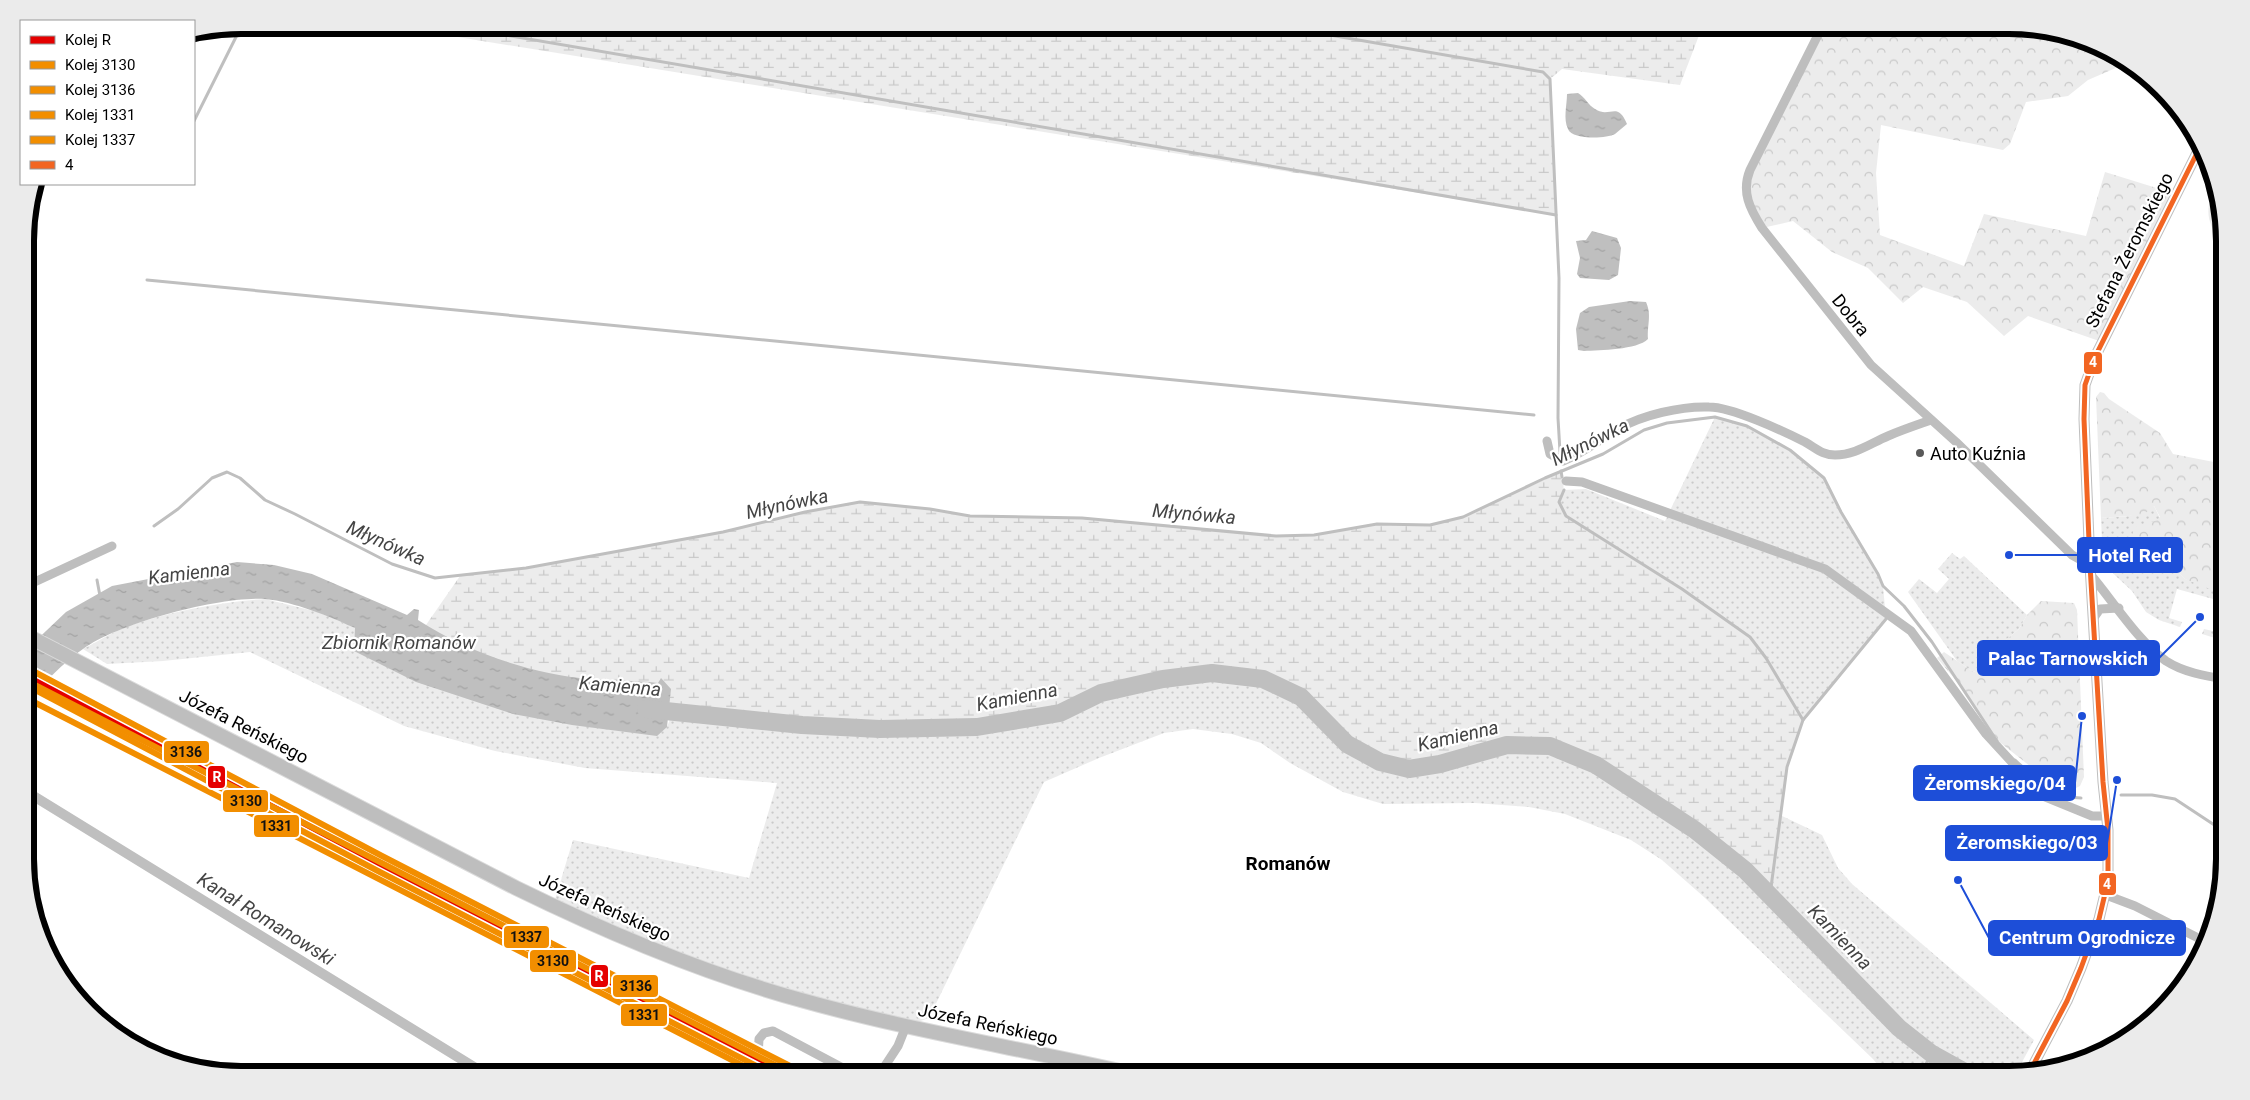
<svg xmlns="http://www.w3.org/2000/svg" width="2250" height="1100" font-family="Roboto,sans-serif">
<defs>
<pattern id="green-dots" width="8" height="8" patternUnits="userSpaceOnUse" patternTransform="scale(1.25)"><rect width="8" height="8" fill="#ececec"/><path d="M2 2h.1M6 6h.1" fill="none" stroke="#c9c9c9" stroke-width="1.8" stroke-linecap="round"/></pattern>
<pattern id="forest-crowns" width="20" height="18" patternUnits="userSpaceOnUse" patternTransform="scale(1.25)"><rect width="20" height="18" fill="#ececec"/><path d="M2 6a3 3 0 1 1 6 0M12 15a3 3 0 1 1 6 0" fill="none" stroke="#c9c9c9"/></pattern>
<pattern id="wetland-marsh" width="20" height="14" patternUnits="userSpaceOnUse" patternTransform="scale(1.25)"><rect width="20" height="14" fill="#ececec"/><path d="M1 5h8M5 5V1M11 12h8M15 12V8" fill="none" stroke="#c9c9c9"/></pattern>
<pattern id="water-ripples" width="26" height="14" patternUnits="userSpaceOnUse" patternTransform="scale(1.25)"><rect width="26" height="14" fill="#bfbfbf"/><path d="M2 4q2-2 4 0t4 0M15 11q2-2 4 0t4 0" fill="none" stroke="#a2a2a2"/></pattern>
</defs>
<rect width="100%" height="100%" fill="#fff"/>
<g fill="url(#green-dots)">
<polygon points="1715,417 1747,426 1790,450 1824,478 1841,512 1878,574 1883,586 1886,619 1803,720 1766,658 1749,637 1682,589 1566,516 1559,502 1564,490 1586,489 1665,521"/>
<polygon points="2154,506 2160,518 2158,521 2167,561 2185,579 2224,589 2224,602 2177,589 2169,618 2182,622 2180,627 2159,620 2146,612 2132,591 2103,564 2101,518 2130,516"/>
<polygon points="1952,553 1960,559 1964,556 2027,615 2019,629 2007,639 2002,661 1994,672 1986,675 1972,671 1957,661 1908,592 1919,579 1937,593 1949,579 1938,569"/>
<path d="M265,599L318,612L356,628L667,727L673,711L802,725L880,729L977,727L1060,713L1101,693L1163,679L1212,673L1263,679L1301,697L1347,744L1380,762L1409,769L1440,764L1507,745L1550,746L1596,765L1695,830L1745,870L1769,894L1780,815L1822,835L1838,868L1852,884L2034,1040L2015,1075H1886L1873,1059L1704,897L1662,860L1631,840L1565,814L1529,807L1475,803L1383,804L1343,792L1290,763L1261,743L1232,734L1193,729L1164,733L1099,758L1044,782L929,1018L906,1026L801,1001L553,906L573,840L749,878L777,783L585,768L495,751L404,726L250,652L163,661L107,664L83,649C98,641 113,632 128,626C172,611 219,602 265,599Z"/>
<polygon points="2224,606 2224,654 2215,648 2215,638 2202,634 2204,629 2217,632"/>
</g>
<g fill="url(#forest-crowns)">
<polygon points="1823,25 2010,25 2105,47 2125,64 2088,80 2068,96 2026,102 2010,144 2003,150 1881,125 1876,173 1880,235 1964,266 1984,214 2086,236 2105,172 2176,194 2102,342 2028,316 2004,336 1967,302 1923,287 1903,303 1868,268 1832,252 1793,221 1762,228 1750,208 1750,170"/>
<path d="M2100,392L2104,393L2109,399L2160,433L2173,454L2224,464V482L2216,494L2224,499V589L2219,587L2212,590L2185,579L2167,561C2150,569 2138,557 2131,542L2134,527L2158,520L2160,517L2154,506L2143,515L2101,518L2096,397Z"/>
<polygon points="2041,601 2074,603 2077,610 2084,777 2080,786 2072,790 2054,785 1997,740 1966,692 1937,658 1944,652 1972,671 1986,675 1994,672 2002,661 2007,639 2019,629 2027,615"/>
</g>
<g fill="url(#wetland-marsh)">
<polygon points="384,25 1703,25 1680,85 1562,69 1550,79 1556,215"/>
<path d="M1559,473C1567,481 1563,492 1559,502L1566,516L1682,589L1749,637L1766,658L1803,720L1787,767L1770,895L1745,870L1695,830L1595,765L1550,746L1507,745L1440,764L1409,769L1380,762L1347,744L1301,697L1263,679L1212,673L1163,679L1101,693L1060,713L977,727L880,729L802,725L673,711L553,702L410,648L460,576L526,568L723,532L805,512L860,502L930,509L970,516L1082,518L1276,536L1314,535L1377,524L1430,525L1463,517Z"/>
</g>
<path fill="#ececec" d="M2216,185L2223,212V243C2206,224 2204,208 2216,185Z"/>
<g fill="url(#water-ripples)">
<path d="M1578,93C1585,97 1588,105 1595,109C1610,119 1617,100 1627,124C1623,127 1619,131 1615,134C1606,139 1572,140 1568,129C1563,119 1567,105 1567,94Z"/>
<polygon points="1592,231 1617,238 1621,248 1618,275 1609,280 1580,278 1577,274 1580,258 1576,241 1586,240"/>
<path d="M1630,301L1646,302C1652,316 1647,324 1648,339C1637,350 1600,350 1584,351L1578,350L1576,329L1580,313L1589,307Z"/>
<path d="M237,562L274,565L312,574L407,615L414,609L419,610L418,620C468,652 530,674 590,679C612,681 635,680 658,683L661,678L671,689L667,727L657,736L572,725L513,714L416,682L354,651L355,628C328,616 295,602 265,599C220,596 119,623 83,649C62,663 45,684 26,700V650L66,612L112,586Z"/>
</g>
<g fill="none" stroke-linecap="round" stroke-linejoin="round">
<g stroke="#bfbfbf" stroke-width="3">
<polyline points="447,25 1556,215"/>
<polyline points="1272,25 1543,72 1550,79 1559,278 1558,418 1560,452"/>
<polyline points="194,121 242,25"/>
<polyline points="147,280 1534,415"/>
<polyline points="1561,471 1562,477"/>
<polyline points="1564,490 1559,502 1566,516 1682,589 1750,637 1766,658 1803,720 1886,619"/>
<polyline points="154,526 178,509 212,478 227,472 240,478 265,500 295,514 392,564 435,578 526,568 723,532 805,512 860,502 930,509 970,516 1082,518 1276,536 1314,535 1377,524 1430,525 1463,517 1545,478 1603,454 1644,430 1667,423 1715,417 1747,426 1790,450 1824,478 1841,512 1878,574 1883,586 1904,606 1932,642 1997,741"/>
<polyline points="97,580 100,596"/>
<path d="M2015,760C2032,776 2057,798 2081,798"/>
<polyline points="2121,795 2152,795 2175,799 2225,832"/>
<polyline points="1770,895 1787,767 1803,720"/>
<polyline points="1919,1075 1932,1054"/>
</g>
<polyline stroke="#bfbfbf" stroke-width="10" points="27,792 487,1075"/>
<polyline stroke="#bfbfbf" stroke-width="18" points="646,709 802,725 880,729 977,727 1060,713 1101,693 1163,679 1212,673 1263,679 1301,697 1347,744 1380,762 1409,769 1440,764 1507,745 1550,746 1596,765 1695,830 1745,870 1899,1028 1932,1054 1970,1075"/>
<defs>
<path id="primary" d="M26,635L516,888C608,933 702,973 801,1000C911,1031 1025,1049 1137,1075"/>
</defs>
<use href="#primary" stroke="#dbdbdb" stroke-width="16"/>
<g stroke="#bebebe" stroke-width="9">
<path d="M1823,25L1750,170C1741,192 1750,209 1762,228L1871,365L1956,442L2072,555L2090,565"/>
<path d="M1547,441L1550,454L1563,461C1583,453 1599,440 1618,429C1642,415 1681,406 1709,407C1732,407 1783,431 1805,442C1816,448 1822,455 1835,455C1855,455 1871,443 1888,436C1902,430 1917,425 1931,420"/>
<polyline points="1566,481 1582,482 1825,569 1911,631 1986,734 2043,796 2092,816 2107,816"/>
<path d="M2090,574C2113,601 2138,641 2166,661C2183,672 2205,676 2224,679"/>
<polyline points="26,586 112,546"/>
<polyline points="2093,619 2100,609 2119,608"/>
<polyline points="2106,895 2135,906 2206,942"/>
<polyline points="757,1075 759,1039 764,1033 773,1031 856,1075"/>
<polyline points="879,1075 898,1046 906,1026"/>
<path d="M1474,1075C1483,1069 1491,1070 1500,1075"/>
</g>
<polyline stroke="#bebebe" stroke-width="11" points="2029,1073 2067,1001 2081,968 2099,919 2108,881 2108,830 2103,782 2090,565 2084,419 2085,385 2095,357 2201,145"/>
<use href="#primary" stroke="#bebebe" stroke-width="14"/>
<defs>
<polyline id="bus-1" points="2029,1073 2067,1001 2081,968 2099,919 2108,881 2108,830 2103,782 2090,565 2084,419 2085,385 2095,357 2201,145"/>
</defs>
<use href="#bus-1" stroke="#fff" stroke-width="9"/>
<use href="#bus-1" stroke="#f26522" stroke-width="5"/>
<defs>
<polyline id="rail-1" points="26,676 379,863 791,1075"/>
<polyline id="rail-2" points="26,685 376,870 774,1075"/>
<polyline id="rail-3" points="29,669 382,856 794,1068"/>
<polyline id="rail-4" points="26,698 761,1075"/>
<polyline id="rail-5" points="29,682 781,1068"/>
</defs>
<use href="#rail-1" stroke="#fff" stroke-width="10"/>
<use href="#rail-2" stroke="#fff" stroke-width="10"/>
<use href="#rail-3" stroke="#fff" stroke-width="10"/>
<use href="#rail-4" stroke="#fff" stroke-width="10"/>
<use href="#rail-5" stroke="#fff" stroke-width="10"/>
<use href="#rail-1" stroke="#e50000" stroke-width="6"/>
<use href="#rail-2" stroke="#f28e00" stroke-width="6"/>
<use href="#rail-3" stroke="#f28e00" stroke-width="6"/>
<use href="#rail-4" stroke="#f28e00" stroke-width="6"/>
<use href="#rail-5" stroke="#f28e00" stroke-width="6"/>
</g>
<circle fill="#595959" stroke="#fff" stroke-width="2" cx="1920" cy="453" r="5"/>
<g text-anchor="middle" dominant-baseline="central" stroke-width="4.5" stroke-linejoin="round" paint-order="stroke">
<g font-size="18" fill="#000" stroke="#fff">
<text transform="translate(2129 250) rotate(-63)">Stefana Żeromskiego</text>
<text transform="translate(1851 315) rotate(51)">Dobra</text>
<text transform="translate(244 726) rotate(27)">Józefa Reńskiego</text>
<text transform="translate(605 907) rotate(24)">Józefa Reńskiego</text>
<text transform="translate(988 1024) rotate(12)">Józefa Reńskiego</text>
</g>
<g font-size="18" fill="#000" stroke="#fff" text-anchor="start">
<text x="1930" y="453">Auto Kuźnia</text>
</g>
<g font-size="19" font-style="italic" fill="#444" stroke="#fff">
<text transform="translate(1590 442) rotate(-26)">Młynówka</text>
<text transform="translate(787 504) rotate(-12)">Młynówka</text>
<text transform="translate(1194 514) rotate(5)">Młynówka</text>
<text transform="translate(386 543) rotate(24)">Młynówka</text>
<text transform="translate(189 573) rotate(-7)">Kamienna</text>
<text x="399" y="642">Zbiornik Romanów</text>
<text transform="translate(620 686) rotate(5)">Kamienna</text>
<text transform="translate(1017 697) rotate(-11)">Kamienna</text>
<text transform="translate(1458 736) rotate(-13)">Kamienna</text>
<text transform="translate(266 919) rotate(32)">Kanał Romanowski</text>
<text transform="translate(1840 937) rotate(46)">Kamienna</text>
</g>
<g font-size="19" font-weight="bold" fill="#000" stroke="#fff">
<text x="1288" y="863">Romanów</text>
</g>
</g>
<path d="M0 0H2250V1100H0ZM241 34H2009A207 207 0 0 1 2216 241V859A207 207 0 0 1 2009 1066H241A207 207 0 0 1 34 859V241A207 207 0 0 1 241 34Z" fill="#ebebeb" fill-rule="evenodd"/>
<path fill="none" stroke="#000" stroke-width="6" d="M241 34H2009A207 207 0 0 1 2216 241V859A207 207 0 0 1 2009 1066H241A207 207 0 0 1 34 859V241A207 207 0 0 1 241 34Z"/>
<path fill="none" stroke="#1d4ed8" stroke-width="2" d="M2009 555L2078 555M2200 617L2159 658M2082 716L2075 783M2117 780L2107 843M1958 880L1989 938"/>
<g fill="#1d4ed8" stroke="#fff" stroke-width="2">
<circle cx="2009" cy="555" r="5"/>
<circle cx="2200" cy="617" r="5"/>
<circle cx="2082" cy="716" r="5"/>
<circle cx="2117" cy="780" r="5"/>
<circle cx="1958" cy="880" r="5"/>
</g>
<g fill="#1d4ed8" stroke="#1d4ed8" stroke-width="2">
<rect x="2078" y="538" width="104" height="34" rx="5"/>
<rect x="1978" y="641" width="181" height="34" rx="5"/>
<rect x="1914" y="766" width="161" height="34" rx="5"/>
<rect x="1946" y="826" width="161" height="34" rx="5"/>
<rect x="1989" y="921" width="196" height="34" rx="5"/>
</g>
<g font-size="19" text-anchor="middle" font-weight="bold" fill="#fff">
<text x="2130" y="562">Hotel Red</text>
<text x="2068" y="665">Palac Tarnowskich</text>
<text x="1995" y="790">Żeromskiego/04</text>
<text x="2027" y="849">Żeromskiego/03</text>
<text x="2087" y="944">Centrum Ogrodnicze</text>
</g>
<g stroke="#fff" stroke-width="2">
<rect x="2083" y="351" width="20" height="24" rx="5" fill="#f26522"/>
<rect x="163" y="740" width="47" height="24" rx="5" fill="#f28e00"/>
<rect x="207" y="765" width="19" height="24" rx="5" fill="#e50000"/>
<rect x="222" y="789" width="47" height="24" rx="5" fill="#f28e00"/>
<rect x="253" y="814" width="47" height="24" rx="5" fill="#f28e00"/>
<rect x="2098" y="872" width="19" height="24" rx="5" fill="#f26522"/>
<rect x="503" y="925" width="47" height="24" rx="5" fill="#f28e00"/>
<rect x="529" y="949" width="48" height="24" rx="5" fill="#f28e00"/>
<rect x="590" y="964" width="19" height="24" rx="5" fill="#e50000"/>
<rect x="612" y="974" width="47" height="24" rx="5" fill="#f28e00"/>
<rect x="620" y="1003" width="48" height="24" rx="5" fill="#f28e00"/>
</g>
<g font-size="14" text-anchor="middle" font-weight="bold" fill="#fff">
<text x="2093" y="367">4</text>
<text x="217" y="782">R</text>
<text x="2107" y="889">4</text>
<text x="599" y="981">R</text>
</g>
<g font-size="14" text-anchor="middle" font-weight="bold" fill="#111">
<text x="186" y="757">3136</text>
<text x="246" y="806">3130</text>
<text x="276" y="831">1331</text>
<text x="526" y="942">1337</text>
<text x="553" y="966">3130</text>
<text x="636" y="991">3136</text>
<text x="644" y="1020">1331</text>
</g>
<rect x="20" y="20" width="175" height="165" fill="#ffffff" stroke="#999999"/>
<rect x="30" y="36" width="25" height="8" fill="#e50000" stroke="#999999"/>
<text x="65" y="45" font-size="15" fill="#000000">Kolej R</text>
<rect x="30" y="61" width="25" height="8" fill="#f28e00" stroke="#999999"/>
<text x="65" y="70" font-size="15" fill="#000000">Kolej 3130</text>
<rect x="30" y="86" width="25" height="8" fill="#f28e00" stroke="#999999"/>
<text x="65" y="95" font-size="15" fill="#000000">Kolej 3136</text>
<rect x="30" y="111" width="25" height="8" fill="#f28e00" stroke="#999999"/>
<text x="65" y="120" font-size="15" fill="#000000">Kolej 1331</text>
<rect x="30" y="136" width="25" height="8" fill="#f28e00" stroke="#999999"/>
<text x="65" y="145" font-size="15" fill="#000000">Kolej 1337</text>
<rect x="30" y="161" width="25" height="8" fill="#f26522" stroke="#999999"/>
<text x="65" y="170" font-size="15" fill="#000000">4</text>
</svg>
